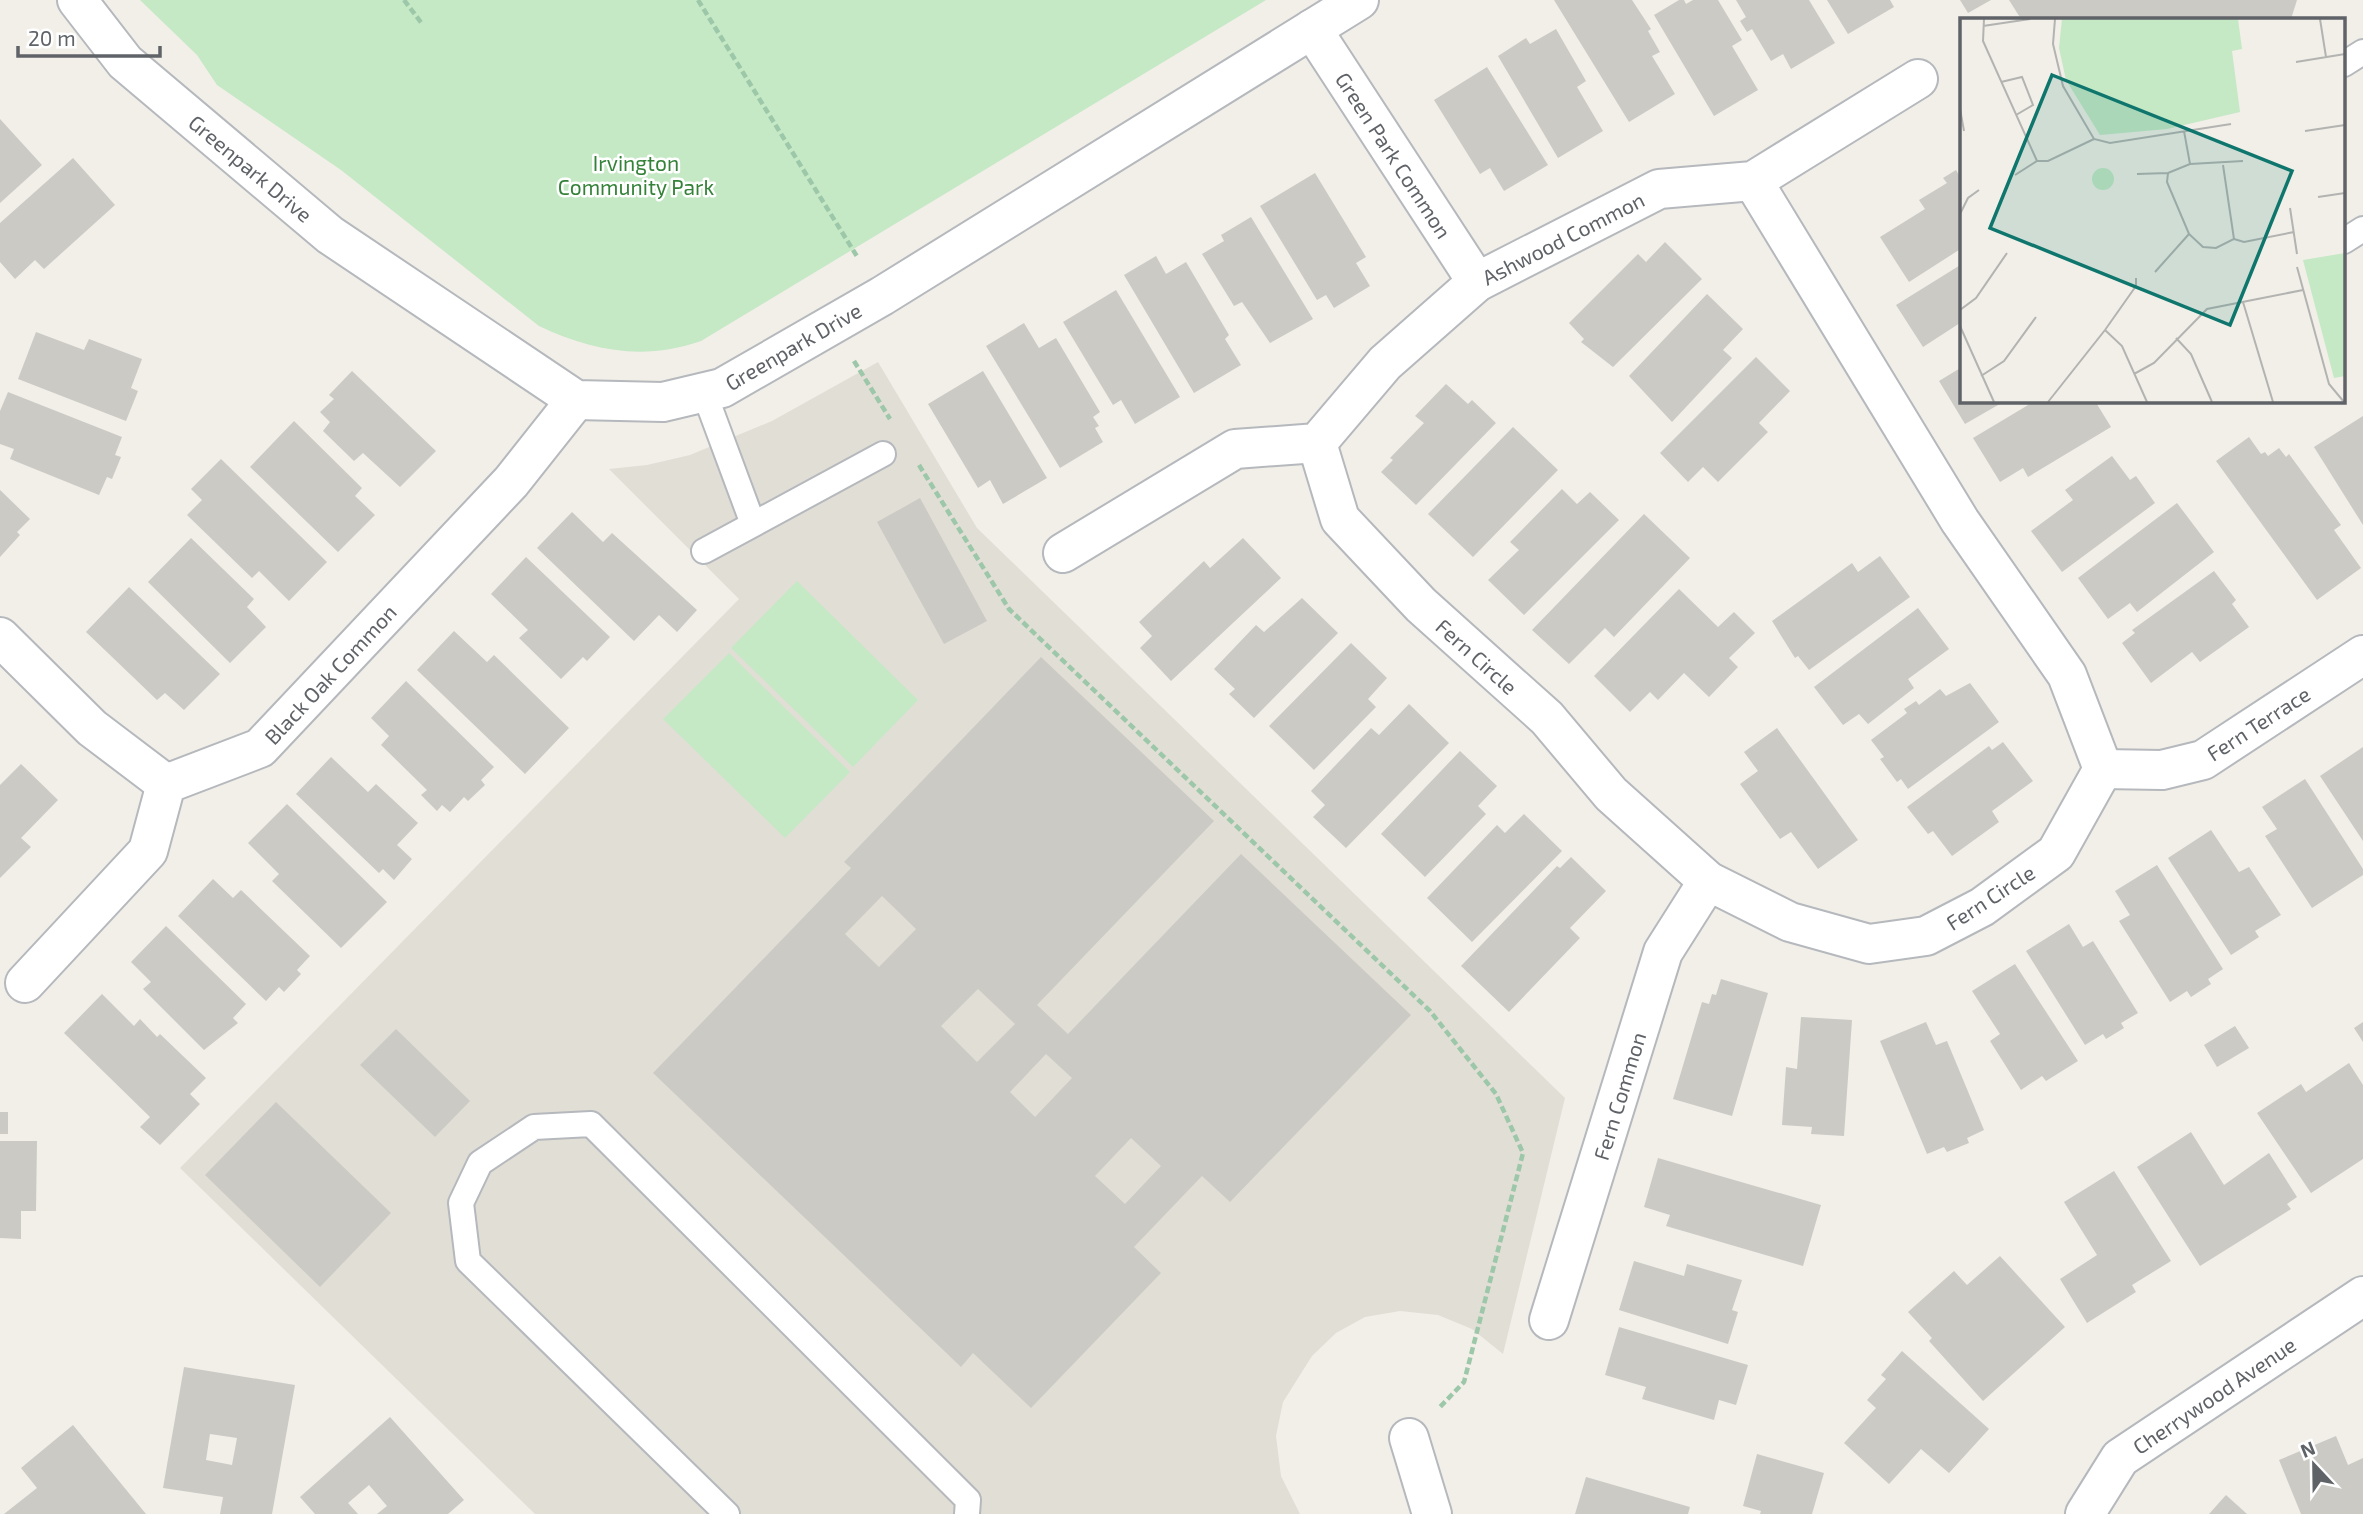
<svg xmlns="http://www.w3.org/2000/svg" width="2363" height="1514" font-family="'Exo 2',sans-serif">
<rect width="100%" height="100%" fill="#f1efe8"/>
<polygon fill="#e1ded6" points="878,362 977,528 1565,1098 1503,1354 1472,1329 1438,1315 1400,1311 1365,1317 1336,1333 1312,1356 1283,1402 1276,1436 1281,1476 1300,1514 535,1514 180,1168 739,599 609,469 647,465 690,455 772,421"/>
<g fill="#c5e8c5">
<path d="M140,0H1266L701,341C644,361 592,351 539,326L341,170L217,85L197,55Z"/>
<polygon points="797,581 918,700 853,767 731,648"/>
<polygon points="729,653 850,772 785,838 663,719"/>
</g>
<g fill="#cccac5" fill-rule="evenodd">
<polygon points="1554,0 1632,0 1651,29 1648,31 1660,52 1652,56 1675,94 1629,122"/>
<polygon points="1679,0 1684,0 1686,4 1693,0 1718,0 1742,40 1732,46 1758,90 1714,116 1654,15"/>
<polygon points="1736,0 1809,0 1835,43 1791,69 1783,54 1771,61 1752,29 1747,32 1740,21 1746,17"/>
<polygon points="1827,0 1890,0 1894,7 1848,34"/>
<polygon points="1960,0 1991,0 1968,13"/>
<polygon points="2009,0 2297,0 2291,19 2021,19"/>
<polygon points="1556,29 1586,81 1577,87 1603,131 1558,158 1498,56 1526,38 1530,44"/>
<polygon points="1487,67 1548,165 1504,191 1490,168 1480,174 1434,100"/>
<polygon points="0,119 42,165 0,203"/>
<polygon points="73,158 115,205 44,269 35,260 15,279 0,262 0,223"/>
<polygon points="1956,170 1959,175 1962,173 1962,248 1909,282 1880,237 1925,209 1919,200 1947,183 1943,178"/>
<polygon points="1315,173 1366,257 1356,263 1370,286 1334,308 1326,295 1317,300 1260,206"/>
<polygon points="1251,217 1313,319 1270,343 1242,302 1234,306 1202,254 1224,241 1221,235"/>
<polygon points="1665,242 1702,279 1613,367 1581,342 1584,339 1569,323 1638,254 1646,262"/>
<polygon points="1156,256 1166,274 1186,262 1229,335 1225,339 1241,365 1194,393 1124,275"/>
<polygon points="1962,264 1962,326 1960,323 1923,347 1896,305"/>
<polygon points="1116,290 1180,397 1135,424 1121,400 1113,405 1063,322"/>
<polygon points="1707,294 1743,329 1723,350 1732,358 1672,422 1629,376"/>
<polygon points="1024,323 1039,348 1056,338 1100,412 1093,417 1099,426 1095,428 1103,442 1060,468 986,346"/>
<polygon points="36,332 84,350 89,339 142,359 131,388 138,391 126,421 18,379"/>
<polygon points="1756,357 1790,391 1759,423 1768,432 1718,482 1703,467 1688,482 1660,453"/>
<polygon points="1962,367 1962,401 2005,401 1965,424 1939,381"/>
<polygon points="352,371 436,451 400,487 363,453 354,461 323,431 330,422 320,412 334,399 329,395"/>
<polygon points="983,371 1047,478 1003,504 990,480 978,488 928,404"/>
<polygon points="1446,384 1468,404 1472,400 1496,423 1416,505 1381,472 1393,460 1390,458 1424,423 1415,416"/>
<polygon points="8,392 122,437 115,455 121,457 112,479 107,477 99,495 10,459 14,449 0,444 0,411"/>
<polygon points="2035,401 2095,401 2111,427 2028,477 2023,468 2000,482 1973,438"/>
<polygon points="2363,416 2363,525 2314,447"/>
<polygon points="294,421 362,488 355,496 375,515 338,552 250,467"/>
<polygon points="1513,427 1558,470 1473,557 1428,514"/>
<polygon points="2249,437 2261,454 2265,452 2268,456 2279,448 2286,457 2289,454 2341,525 2334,530 2361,568 2317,600 2216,461"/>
<polygon points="2112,456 2130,480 2136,476 2155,503 2062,572 2031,531 2073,500 2065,490"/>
<polygon points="221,459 327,562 289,601 259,571 252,578 187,515 202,500 191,489"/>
<polygon points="1562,489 1577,504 1590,492 1619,520 1524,615 1488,580 1519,550 1510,542"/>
<polygon points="0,490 30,519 17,532 20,535 0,557"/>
<polygon points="920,498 987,621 944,644 877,522"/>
<polygon points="2177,503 2214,552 2137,612 2130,603 2108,619 2078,578"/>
<polygon points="572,512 603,542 612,533 697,610 677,632 659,615 634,641 537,548"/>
<polygon points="1644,514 1690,558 1614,637 1605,628 1569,664 1532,630"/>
<polygon points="191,538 254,599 247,607 266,627 230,663 148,582"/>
<polygon points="1243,538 1281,578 1171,681 1140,648 1152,636 1139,622 1204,561 1210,568"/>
<polygon points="1880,556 1910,597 1809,670 1798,656 1795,658 1772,621 1852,563 1858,572"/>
<polygon points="526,557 610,637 587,661 583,657 561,679 519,638 528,630 491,594"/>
<polygon points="2214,571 2236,600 2232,604 2249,627 2200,662 2192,652 2151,683 2122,643 2135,633 2132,630"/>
<polygon points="129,587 220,674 184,710 165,693 157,700 86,632"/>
<polygon points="1679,589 1718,627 1734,612 1755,633 1729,658 1738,667 1709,697 1684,673 1658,700 1650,692 1630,712 1594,676"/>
<polygon points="1302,598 1338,633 1254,718 1229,694 1235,689 1214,669 1256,625 1264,632"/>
<polygon points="1918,608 1949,649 1908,679 1914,688 1868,724 1859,714 1843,725 1814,687"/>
<polygon points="454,631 487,662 494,655 569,728 525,774 417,670"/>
<polygon points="1351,643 1387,678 1368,699 1376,707 1314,770 1269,726"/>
<path d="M1041,657L1214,821L1037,1005L1068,1034L1241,854L1411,1015L1230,1202L1202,1176L1134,1247L1161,1273L1031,1408L973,1353L961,1367L653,1073L851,868L844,862ZM882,896L916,929L879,967L845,934ZM978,989L1015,1024L977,1062L941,1026ZM1046,1054L1072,1078L1035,1117L1010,1092ZM1131,1138L1161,1166L1125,1204L1095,1176Z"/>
<polygon points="406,681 494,767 481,780 485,785 468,801 464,797 450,812 442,805 437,811 421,795 427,790 381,745 389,736 371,718"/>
<polygon points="1970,683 1999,722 1908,789 1901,779 1897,782 1880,759 1884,757 1871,740 1907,713 1904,709 1916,701 1919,705 1940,689 1946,696"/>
<polygon points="1409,704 1449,743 1346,848 1313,817 1325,805 1311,791 1371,728 1379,735"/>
<polygon points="1777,728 1858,840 1818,869 1791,832 1780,839 1740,784 1758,771 1744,752"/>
<polygon points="2003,742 2033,781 1992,811 1999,822 1952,856 1933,831 1928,834 1907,807 1989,746 1992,750"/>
<polygon points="2363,747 2363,841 2320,776"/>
<polygon points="1460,751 1497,786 1478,806 1486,814 1425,877 1381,834"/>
<polygon points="331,757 368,792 376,784 418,823 397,845 412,859 394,880 383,869 379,873 296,794"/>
<polygon points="21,764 58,800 21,838 31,847 0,878 0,785"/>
<polygon points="2305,779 2363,869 2363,875 2312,908 2265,836 2277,829 2262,807"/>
<polygon points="287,804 387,902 341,948 272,881 279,874 248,843"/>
<polygon points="1524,814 1562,851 1472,942 1427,898 1497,825 1505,833"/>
<polygon points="2211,830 2239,872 2249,867 2281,915 2255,931 2259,937 2231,955 2168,858"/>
<polygon points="1571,857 1606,891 1570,928 1580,938 1509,1012 1461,966 1557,866 1560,868"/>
<polygon points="2157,865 2223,969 2208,979 2211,984 2191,997 2187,991 2170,1002 2119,921 2130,915 2115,891"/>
<polygon points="213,879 233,898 241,890 310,956 297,970 301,974 284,992 279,987 266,1001 178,916"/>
<polygon points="2069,924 2083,947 2093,941 2138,1013 2121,1023 2124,1028 2106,1039 2103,1034 2085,1045 2026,951"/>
<polygon points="166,926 246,1004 233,1018 238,1023 204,1050 143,989 151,982 131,962"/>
<polygon points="2015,964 2078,1061 2046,1081 2042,1076 2021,1090 1990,1041 2000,1034 1972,991"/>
<polygon points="1721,979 1768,993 1732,1116 1673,1099 1702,1002 1709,1004 1712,994 1716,995"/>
<polygon points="102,994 134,1026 140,1019 157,1037 160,1034 206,1078 190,1094 200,1104 160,1145 140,1127 150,1117 64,1033"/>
<polygon points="1801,1017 1852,1020 1844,1136 1811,1134 1812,1127 1782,1125 1786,1067 1797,1069"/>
<polygon points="1926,1022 1936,1045 1947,1041 1984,1130 1967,1138 1969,1143 1947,1152 1944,1147 1927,1154 1880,1041"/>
<polygon points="2363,1022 2363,1042 2354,1028"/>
<polygon points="2235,1026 2249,1048 2217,1067 2204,1045"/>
<polygon points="396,1029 470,1101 435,1137 360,1065"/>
<polygon points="2349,1063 2363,1085 2363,1159 2311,1193 2257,1113 2301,1084 2306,1092"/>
<polygon points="276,1102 391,1213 320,1287 205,1175"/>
<rect x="0" y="1112" width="8" height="22"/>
<polygon points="2191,1132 2224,1185 2269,1153 2297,1197 2287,1204 2291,1209 2200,1266 2137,1167"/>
<polygon points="0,1141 37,1141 36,1211 21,1211 21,1239 0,1238"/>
<polygon points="1658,1158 1821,1205 1803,1266 1666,1226 1670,1215 1644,1207"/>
<polygon points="2114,1171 2171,1261 2132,1285 2136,1292 2087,1323 2060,1279 2097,1255 2064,1202"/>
<polygon points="2000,1256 2065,1327 1983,1401 1929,1341 1932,1338 1908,1312 1954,1271 1967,1285"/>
<polygon points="1634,1261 1684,1276 1687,1264 1742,1280 1732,1310 1738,1312 1728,1344 1619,1310"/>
<polygon points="1619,1327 1748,1365 1736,1405 1719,1400 1714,1420 1642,1399 1646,1387 1605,1375"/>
<polygon points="1902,1351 1989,1429 1949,1473 1921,1449 1889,1484 1844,1443 1876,1408 1867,1400 1886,1379 1881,1375"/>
<path d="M184,1367L295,1385L272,1514H220L223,1497L163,1488ZM210,1434L237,1438L232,1465L206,1460Z"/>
<polygon points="390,1417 464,1500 448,1514 377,1514 387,1506 369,1485 348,1503 358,1514 315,1514 300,1497"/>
<polygon points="73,1425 146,1514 4,1514 37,1488 21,1468"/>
<polygon points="2336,1436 2348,1465 2363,1458 2363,1514 2301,1514 2279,1460"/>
<polygon points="1757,1454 1824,1473 1812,1514 1760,1514 1761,1511 1743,1506"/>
<polygon points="1586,1477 1690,1507 1688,1514 1575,1514"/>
<polygon points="2226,1495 2247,1514 2209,1514"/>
</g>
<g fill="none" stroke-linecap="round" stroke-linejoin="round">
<defs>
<g id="lane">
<polyline points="2344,64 2363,52"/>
<polyline points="2344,241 2363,229"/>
<polyline points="704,392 753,524"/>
<polyline points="704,551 883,454"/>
<polyline points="727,1514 468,1261 461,1203 480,1163 534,1127 591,1124 968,1500 967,1514"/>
</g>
<g id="street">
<polyline points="77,0 125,62 330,235 576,400 663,402 722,388 882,296 1359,0"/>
<polyline points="1312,29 1477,282"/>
<polyline points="1317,443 1340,519 1421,605 1547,718 1611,794 1708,881 1790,922 1869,944 1926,936 1982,907 2056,853 2103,769 2067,675 1960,521 1753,181"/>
<polyline points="1063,553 1235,449 1317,443 1385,363 1477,282 1659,189 1753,181 1918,79"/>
<polyline points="0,637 92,728 166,784"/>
<polyline points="2103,769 2162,770 2203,760 2363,655"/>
<polyline points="25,983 148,851 166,784 260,748 511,482 576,400"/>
<polyline points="1549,1320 1663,952 1708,881"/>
<polyline points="1409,1438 1432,1514"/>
<polyline points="2085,1514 2120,1458 2363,1296"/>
</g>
</defs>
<use href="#lane" stroke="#b5b8bc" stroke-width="28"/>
<use href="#street" stroke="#b5b8bc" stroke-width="42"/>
<g stroke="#9cc7a9" stroke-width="4.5" stroke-dasharray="7 3.5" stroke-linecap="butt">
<polyline points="404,0 423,25"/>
<polyline points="698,0 858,258"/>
<polyline points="854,361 890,419"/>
<polyline points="919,465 1009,609 1430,1011 1496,1094 1523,1153 1464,1382 1439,1408"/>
</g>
<use href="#lane" stroke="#fff" stroke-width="24"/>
<use href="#street" stroke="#fff" stroke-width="38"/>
</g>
<g text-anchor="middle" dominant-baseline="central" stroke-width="5" stroke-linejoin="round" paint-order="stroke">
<g font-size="21" fill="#5f6368" stroke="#fff">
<text transform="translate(1394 155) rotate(57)">Green Park Common</text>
<text transform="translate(251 168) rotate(40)">Greenpark Drive</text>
<text transform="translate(1563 238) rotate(-27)">Ashwood Common</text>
<text transform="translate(793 346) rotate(-30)">Greenpark Drive</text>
<text transform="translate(1477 656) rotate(42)">Fern Circle</text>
<text transform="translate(330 674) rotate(-47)">Black Oak Common</text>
<text transform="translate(2258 723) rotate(-33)">Fern Terrace</text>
<text transform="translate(1990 897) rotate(-33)">Fern Circle</text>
<text transform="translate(1619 1096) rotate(-73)">Fern Common</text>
<text transform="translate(2214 1395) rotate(-34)">Cherrywood Avenue</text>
</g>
<g font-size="21" fill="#348238" stroke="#fff">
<text x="636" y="162">Irvington<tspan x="636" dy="24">Community Park</tspan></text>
</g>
</g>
<g transform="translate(1960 18)">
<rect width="385" height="385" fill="#f1efe8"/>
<path d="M102,1H278L282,31L272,33L280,94L207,111L140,117L106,62L99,30ZM132 161a11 11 0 1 1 22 0a11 11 0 1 1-22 0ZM385,235V358L374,360L343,242Z" fill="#c5e8c5"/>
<path fill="none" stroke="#b3b3b1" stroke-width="2" d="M24,1L23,23L77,143M95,1L93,26L103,68L134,121L150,125L271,106M360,1L366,39M23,8L70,1M336,44L385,36M41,64L62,59L73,87L56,97M0,91L4,113M224,113L230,146M345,113L385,107M208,155L207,164L229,216L243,229L256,230L274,221L263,147M177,156L208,155L230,146L283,143M55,157L77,143H88L134,121M358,179L385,175M330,190L337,236M0,196L8,180L19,172M274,221L284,224L334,214M337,249L369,366L384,384M195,254L229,216M283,284L313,384M0,292L16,280L47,235M0,308L34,384M145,312L162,328L187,384M216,320L231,336L252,384M174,356L194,345L247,291L343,272M21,358L44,343L76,299M88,384L145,312L176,268V260"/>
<path fill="#0f766e" fill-opacity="0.15" stroke="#0f766e" stroke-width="3.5" d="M92,57L332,153L270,307L30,210Z"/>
<rect width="385" height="385" fill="none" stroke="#5f6368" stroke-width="3.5"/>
</g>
<g transform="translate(2314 1465) rotate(338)" stroke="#ffffff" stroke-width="5" paint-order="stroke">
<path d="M0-5L12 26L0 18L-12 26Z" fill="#5f6368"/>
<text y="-10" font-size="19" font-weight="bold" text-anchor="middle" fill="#5f6368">N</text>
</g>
<path d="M18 46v10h142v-10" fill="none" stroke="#5f6368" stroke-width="3.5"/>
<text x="28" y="46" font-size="21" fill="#5f6368" stroke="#ffffff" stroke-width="5" paint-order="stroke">20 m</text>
</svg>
